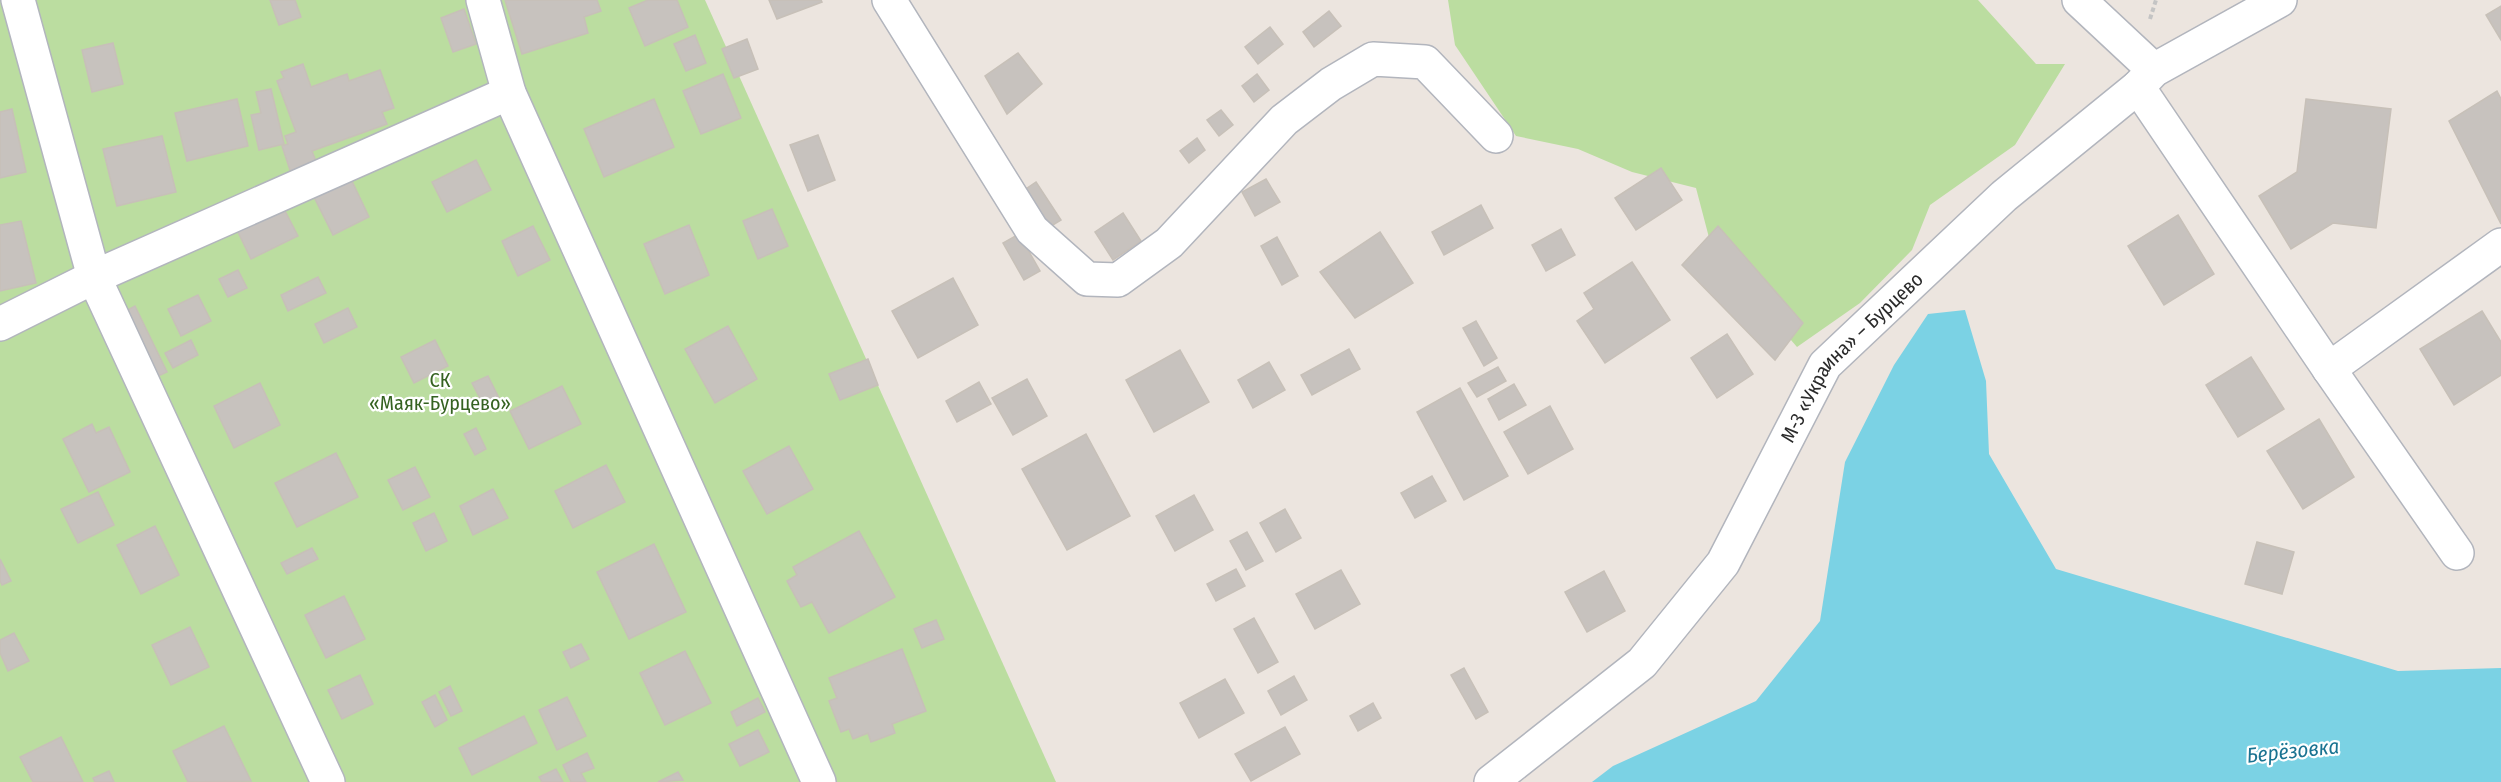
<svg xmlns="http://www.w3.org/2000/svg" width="2501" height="782" font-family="'Fira Sans Condensed',sans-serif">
<rect width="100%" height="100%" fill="#ece5df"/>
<g fill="#bbdda0">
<polygon points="0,0 705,0 1056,782 0,782"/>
<polygon points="1448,0 1978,0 2036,64 2065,64 2015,145 1930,205 1912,250 1860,303 1797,347 1712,249 1696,188 1632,172 1578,149 1516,136 1455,45"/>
</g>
<polygon fill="#7bd2e4" points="1965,310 1986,381 1989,454 2056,569 2398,671 2501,668 2501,782 1592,782 1613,766 1756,701 1820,621 1845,462 1894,365 1928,314"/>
<g fill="#c7c2be" stroke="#c7c0b8" stroke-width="1.5">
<polygon points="270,0 295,0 301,17 279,25"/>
<polygon points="505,0 597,0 601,11 584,17 588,33 522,54"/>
<polygon points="648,0 677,0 688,27 645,46 629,8"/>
<polygon points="769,0 821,0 822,2 777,19"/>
<polygon points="2501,6 2501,40 2486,15"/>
<polygon points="464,9 476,44 453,52 441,18"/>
<polygon points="1329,11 1341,26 1314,47 1303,32"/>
<polygon points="1270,27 1283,44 1258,64 1245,47"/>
<polygon points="695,35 706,63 686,71 674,44"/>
<polygon points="747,39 758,69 734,78 722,49"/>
<polygon points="113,43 123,84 92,92 82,50"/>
<polygon points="1018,53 1042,84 1007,114 985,76"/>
<polygon points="303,64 311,87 347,74 349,81 380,70 394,108 382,112 387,124 312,151 317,164 291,173 282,146 288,144 285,136 296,132 277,81 284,78 281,72"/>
<polygon points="723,74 741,118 701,134 683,91"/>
<polygon points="1257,74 1269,90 1254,102 1242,86"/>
<polygon points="271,89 284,144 259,150 251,115 261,113 256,92"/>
<polygon points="2497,91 2501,99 2501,224 2449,121"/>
<polygon points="237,99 248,146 187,161 175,113"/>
<polygon points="654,99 674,147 604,177 584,129"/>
<polygon points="2306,99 2391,109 2376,228 2333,223 2291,249 2259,196 2297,172"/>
<polygon points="12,109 26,172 0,178 0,112"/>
<polygon points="1221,110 1233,125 1219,136 1207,120"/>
<polygon points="818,135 835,180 808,191 790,145"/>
<polygon points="162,136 176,192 117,206 103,149"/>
<polygon points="1197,138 1205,150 1189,163 1180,151"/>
<polygon points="476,160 491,190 447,212 432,182"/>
<polygon points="1661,168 1682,200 1636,230 1615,198"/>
<polygon points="351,179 369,217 333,235 314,197"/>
<polygon points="1266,179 1280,202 1255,216 1242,192"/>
<polygon points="1036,182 1061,220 1048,228 1023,191"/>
<polygon points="1481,205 1493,228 1444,255 1432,232"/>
<polygon points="283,207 298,236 251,259 237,230"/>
<polygon points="772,209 788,246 758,259 743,221"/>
<polygon points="1123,213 1141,241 1113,260 1095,232"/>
<polygon points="2178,215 2214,274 2164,305 2128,246"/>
<polygon points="21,221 36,283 0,291 0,225"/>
<polygon points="689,225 709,275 665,294 644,244"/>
<polygon points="533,226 550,260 518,276 502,241"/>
<polygon points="1718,226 1803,323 1775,360 1682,265"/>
<polygon points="1561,229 1575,255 1546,271 1532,245"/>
<polygon points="1380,232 1413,283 1355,318 1320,272"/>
<polygon points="1019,234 1040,271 1024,280 1003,243"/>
<polygon points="1277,237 1298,276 1282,285 1261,246"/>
<polygon points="1632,262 1670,320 1605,363 1577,321 1594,309 1584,293"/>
<polygon points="238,270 247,288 228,297 219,279"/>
<polygon points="318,277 326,293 288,311 281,295"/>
<polygon points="953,278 978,325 918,358 892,311"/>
<polygon points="198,295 211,321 181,336 168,309"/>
<polygon points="135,306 167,372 154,378 122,313"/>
<polygon points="348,308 357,327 324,343 315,324"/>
<polygon points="2482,311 2501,342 2501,375 2454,405 2420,349"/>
<polygon points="1476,321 1497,358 1484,366 1463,328"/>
<polygon points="728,326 757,379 715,403 685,349"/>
<polygon points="1727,334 1753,374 1717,398 1691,358"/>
<polygon points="191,340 198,355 173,368 165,353"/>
<polygon points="435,340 448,366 414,383 401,357"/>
<polygon points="1349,349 1360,369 1312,395 1301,375"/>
<polygon points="1180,350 1209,402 1154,432 1126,380"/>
<polygon points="2251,357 2284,409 2238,437 2206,385"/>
<polygon points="868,359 878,385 840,400 829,374"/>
<polygon points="1269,362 1285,390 1253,408 1238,380"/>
<polygon points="1498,367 1506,381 1477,397 1468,383"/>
<polygon points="488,376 500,400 485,408 472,383"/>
<polygon points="1027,379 1047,416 1013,435 992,398"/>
<polygon points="979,382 991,404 957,422 946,401"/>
<polygon points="260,383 280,425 234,448 214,406"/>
<polygon points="1514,384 1526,405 1499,420 1488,399"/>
<polygon points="562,386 581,424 529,449 510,411"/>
<polygon points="1460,388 1508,476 1464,500 1417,412"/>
<polygon points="1550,406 1573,449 1528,474 1504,432"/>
<polygon points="2319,419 2354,477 2303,509 2267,451"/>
<polygon points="92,424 96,433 109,427 130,472 89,492 63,439"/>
<polygon points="476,428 486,449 475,455 464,434"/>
<polygon points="1086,434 1130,516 1067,550 1022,469"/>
<polygon points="789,446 813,489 767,514 743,471"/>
<polygon points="336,453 358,497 297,527 275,483"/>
<polygon points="606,465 625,502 573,528 555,491"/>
<polygon points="415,467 430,497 403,510 388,480"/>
<polygon points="1432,476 1446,501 1415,518 1401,493"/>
<polygon points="493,489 508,518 473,535 460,506"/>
<polygon points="98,492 114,525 78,543 61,509"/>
<polygon points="1194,495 1213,530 1175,551 1156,516"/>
<polygon points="1285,509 1301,538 1276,552 1260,523"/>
<polygon points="434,513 447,541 426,551 413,523"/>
<polygon points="155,526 179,575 141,594 117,545"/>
<polygon points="859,531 895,597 829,633 812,602 801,607 787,581 797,575 793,567"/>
<polygon points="1247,532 1263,561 1246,570 1230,541"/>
<polygon points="2257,542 2294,552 2282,594 2245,584"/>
<polygon points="654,544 686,612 629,639 597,572"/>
<polygon points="312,548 318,559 287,574 281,563"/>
<polygon points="0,559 11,581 2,585 0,581"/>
<polygon points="1236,569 1245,586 1216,601 1207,584"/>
<polygon points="1341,570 1360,604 1315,629 1296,594"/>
<polygon points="1604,571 1625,611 1587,632 1565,592"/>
<polygon points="344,596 365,639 326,658 305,615"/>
<polygon points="1254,618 1278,662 1258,673 1234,629"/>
<polygon points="936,620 944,639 922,648 914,629"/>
<polygon points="190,627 209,667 171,685 152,645"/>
<polygon points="14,633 29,661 8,671 0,653 0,640"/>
<polygon points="581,644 589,659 571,668 563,652"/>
<polygon points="902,649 926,711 892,724 895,733 871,742 868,733 853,739 849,729 841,732 829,701 837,698 829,678"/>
<polygon points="685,651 711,703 665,725 640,673"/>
<polygon points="1464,668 1488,712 1476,719 1451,675"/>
<polygon points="360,675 373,704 342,719 328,690"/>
<polygon points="1294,676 1307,700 1281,715 1268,691"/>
<polygon points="1225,679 1244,713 1199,738 1180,703"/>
<polygon points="450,686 462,711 451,716 439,692"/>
<polygon points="435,695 447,720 435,727 422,702"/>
<polygon points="567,697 586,736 557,750 539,710"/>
<polygon points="758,698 765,712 737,726 731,712"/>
<polygon points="1373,703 1381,718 1358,731 1350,716"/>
<polygon points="524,716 537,743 472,775 459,748"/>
<polygon points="224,726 251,781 188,782 173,751"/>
<polygon points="1285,727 1300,754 1251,781 1235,754"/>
<polygon points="758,730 769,752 740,766 729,744"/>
<polygon points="61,737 83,782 33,782 20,757"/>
<polygon points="587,753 594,768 581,773 586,782 571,782 563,765"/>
<polygon points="556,769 563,782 542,782 539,777"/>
<polygon points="109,771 114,782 95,782 93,778"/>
<polygon points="678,772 683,780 658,782"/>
</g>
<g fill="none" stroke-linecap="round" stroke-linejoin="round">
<defs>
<g id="minor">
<polyline points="18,0 94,277 328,782"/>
<polyline points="483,0 509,93 819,782"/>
<polyline points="889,0 1032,230 1087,279 1118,280 1169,243 1284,120 1331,84 1373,59 1425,62 1496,136"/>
<polyline points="2079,0 2154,70"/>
<polyline points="2138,87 2329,369 2457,553"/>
<polyline points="0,324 94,277 509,93"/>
<polyline points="2329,369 2501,245"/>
<path id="s1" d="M1491,782L1642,663L1723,563L1825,365L2004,196L2138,87L2154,70L2280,0"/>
</g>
</defs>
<use href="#minor" stroke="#b2b5bd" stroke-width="36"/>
<polyline stroke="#c4c4c4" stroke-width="4" stroke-dasharray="4.5 3" stroke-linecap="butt" points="2150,19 2156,0"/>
<use href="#minor" stroke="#fff" stroke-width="33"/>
</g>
<g text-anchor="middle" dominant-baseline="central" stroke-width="4.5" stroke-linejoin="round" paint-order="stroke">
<g font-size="20" fill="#2b2b2b" stroke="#fff">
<text stroke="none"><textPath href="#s1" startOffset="566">М-3 «Украина» – Бурцево</textPath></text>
</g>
<g font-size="20" fill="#356221" stroke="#fff">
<text x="440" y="380">СК<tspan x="440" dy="23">«Маяк-Бурцево»</tspan></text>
</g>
<g font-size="21" font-style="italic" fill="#1a7391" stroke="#fff">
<text transform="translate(2293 751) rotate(-6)">Берёзовка</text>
</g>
</g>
</svg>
